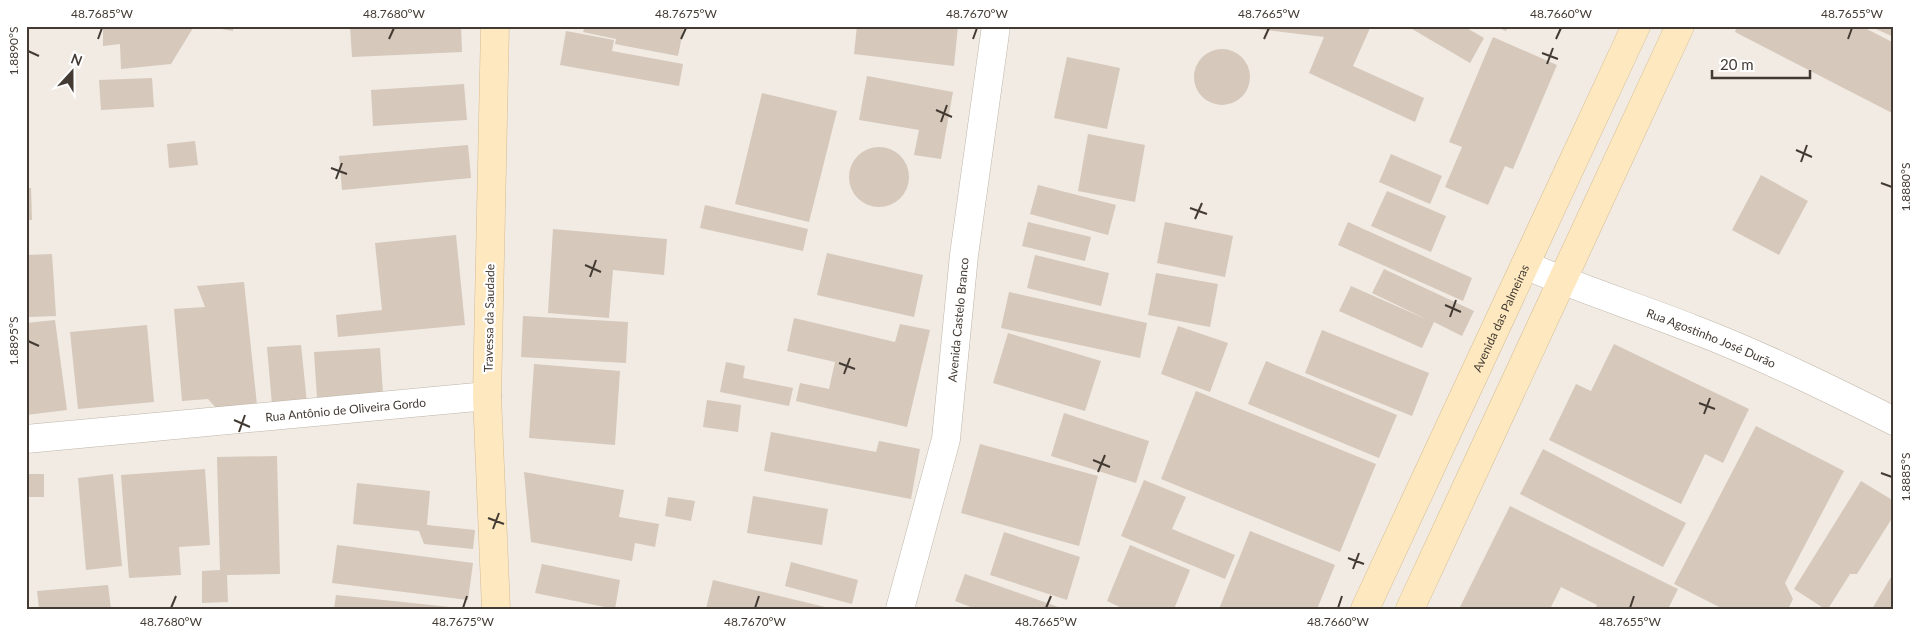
<svg xmlns="http://www.w3.org/2000/svg" width="1920" height="635" font-family="Lato,sans-serif">
<rect width="100%" height="100%" fill="#f1ebe3"/>
<g fill="#d6c8bb">
<polygon points="129,26 182,26 193,28 171,64 121,69 120,44 103,46 103,28"/>
<polygon points="210,26 233,26 233,31 210,27"/>
<polygon points="350,26 461,26 462,52 352,57"/>
<polygon points="585,26 684,26 678,56 615,44 616,39 583,32"/>
<polygon points="857,26 958,26 954,66 854,54"/>
<polygon points="1232,26 1371,26 1353,66 1424,98 1415,122 1309,73 1324,37"/>
<polygon points="1407,26 1463,26 1484,38 1470,63"/>
<polygon points="1494,26 1508,26 1506,31"/>
<polygon points="1737,26 1861,26 1894,43 1894,114 1735,32"/>
<polygon points="1869,26 1894,26 1894,37"/>
<polygon points="566,31 614,40 612,51 683,64 679,86 560,65"/>
<polygon points="1493,37 1557,65 1513,169 1505,166 1488,205 1445,187 1462,147 1449,142"/>
<circle cx="1222" cy="77" r="28"/>
<polygon points="1067,57 1120,68 1107,129 1054,118"/>
<polygon points="867,76 953,92 941,159 914,155 919,130 859,120"/>
<polygon points="152,78 154,107 101,110 99,80"/>
<polygon points="464,84 467,120 373,126 371,90"/>
<polygon points="762,93 837,111 809,222 735,204"/>
<polygon points="1088,134 1145,145 1135,202 1078,191"/>
<polygon points="195,141 198,165 169,168 167,144"/>
<polygon points="468,145 471,178 342,190 339,156"/>
<circle cx="879" cy="177" r="30"/>
<polygon points="1391,154 1442,176 1430,204 1379,182"/>
<polygon points="1761,175 1808,201 1779,255 1732,230"/>
<polygon points="1038,185 1116,205 1108,235 1030,214"/>
<polygon points="26,188 31,188 32,220 26,220"/>
<polygon points="1387,191 1446,216 1431,252 1371,226"/>
<polygon points="705,205 808,229 803,251 700,228"/>
<polygon points="1028,222 1091,237 1085,261 1022,246"/>
<polygon points="1165,222 1233,236 1225,277 1157,263"/>
<polygon points="1348,222 1472,278 1463,301 1338,245"/>
<polygon points="553,229 667,239 664,275 613,270 609,318 548,313"/>
<polygon points="456,235 465,325 338,337 336,315 382,310 375,243"/>
<polygon points="827,253 923,275 914,317 817,295"/>
<polygon points="52,254 56,316 29,317 26,255"/>
<polygon points="1035,255 1109,273 1101,306 1027,288"/>
<polygon points="1384,269 1474,311 1462,336 1434,322 1422,348 1339,311 1351,286 1428,320 1372,293"/>
<polygon points="1156,273 1218,284 1210,327 1148,315"/>
<polygon points="244,282 257,405 216,408 208,399 182,401 174,309 205,307 197,286"/>
<polygon points="1009,292 1147,323 1140,358 1001,328"/>
<polygon points="523,316 628,322 626,363 521,357"/>
<polygon points="794,318 895,342 900,324 930,330 907,427 796,401 800,383 829,389 835,362 787,351"/>
<polygon points="55,320 67,410 26,415 26,323"/>
<polygon points="147,325 154,402 78,409 70,332"/>
<polygon points="1178,326 1228,343 1210,392 1161,374"/>
<polygon points="1322,330 1429,373 1412,416 1305,373"/>
<polygon points="1008,333 1101,361 1085,411 993,383"/>
<polygon points="1614,344 1749,409 1723,463 1705,454 1681,504 1549,440 1576,384 1591,391"/>
<polygon points="301,345 307,403 272,405 267,347"/>
<polygon points="380,348 383,394 317,398 314,352"/>
<polygon points="1266,361 1397,415 1379,458 1248,404"/>
<polygon points="726,362 745,366 743,378 793,388 789,406 720,392"/>
<polygon points="534,364 620,371 615,445 529,438"/>
<polygon points="1196,391 1376,464 1340,552 1161,479"/>
<polygon points="707,400 741,405 738,432 703,427"/>
<polygon points="1064,413 1149,441 1136,483 1051,456"/>
<polygon points="1756,426 1844,471 1785,583 1793,599 1788,609 1723,609 1674,584"/>
<polygon points="771,432 876,452 879,441 920,449 911,499 764,471"/>
<polygon points="980,444 1098,476 1079,546 961,513"/>
<polygon points="1543,449 1686,523 1663,567 1520,494"/>
<polygon points="277,456 280,574 227,575 228,602 202,603 202,571 220,570 217,457"/>
<polygon points="205,469 210,545 179,547 181,575 129,578 121,475"/>
<polygon points="524,472 624,490 619,517 659,524 655,547 635,543 632,561 531,542"/>
<rect x="26" y="474" width="18" height="23"/>
<polygon points="113,474 122,566 86,570 78,478"/>
<polygon points="1144,480 1186,497 1172,529 1235,555 1225,579 1121,536"/>
<polygon points="1861,481 1894,501 1894,515 1857,574 1850,574 1828,609 1825,609 1794,589"/>
<polygon points="357,483 430,491 427,525 475,530 473,549 424,544 419,531 353,524"/>
<polygon points="753,496 828,509 822,545 747,533"/>
<polygon points="668,497 695,501 691,521 665,516"/>
<polygon points="1510,506 1678,589 1668,609 1595,609 1597,605 1561,587 1550,609 1459,609"/>
<polygon points="1250,531 1335,565 1317,609 1219,609"/>
<polygon points="1004,532 1080,557 1067,600 990,575"/>
<polygon points="337,545 473,563 468,600 332,583"/>
<polygon points="1130,545 1190,570 1174,609 1124,609 1107,601"/>
<polygon points="791,562 858,580 852,604 785,586"/>
<polygon points="542,564 620,580 615,609 535,593"/>
<polygon points="1894,572 1894,609 1872,609"/>
<polygon points="965,574 1061,608 1061,609 976,609 955,601"/>
<polygon points="713,580 829,608 829,609 706,609"/>
<polygon points="108,585 111,609 39,609 37,591"/>
<polygon points="336,595 450,607 450,609 334,609"/>
</g>
<g fill="none" stroke-linecap="round" stroke-linejoin="round">
<defs>
<g id="street">
<path id="s1" d="M1525,265C1580,289 1637,307 1693,329C1761,355 1828,388 1894,421"/>
<path id="s2" d="M26,439L487,396"/>
<path id="s3" d="M900,609L946,439L964,255L996,26"/>
</g>
<g id="secondary">
<polyline points="495,26 487,396 496,609"/>
<path id="s4" d="M1365,609L1636,26"/>
<polyline points="1410,609 1680,26"/>
</g>
</defs>
<use href="#street" stroke="#bfb5a8" stroke-width="29"/>
<use href="#secondary" stroke="#d5bc94" stroke-width="29"/>
<use href="#street" stroke="#fff" stroke-width="28"/>
<use href="#secondary" stroke="#fee8bf" stroke-width="28"/>
</g>
<path fill="none" stroke="#433b33" stroke-width="2" d="M98,39L102,28M389,39L394,28M681,39L686,28M973,39L977,28M1264,39L1269,28M1556,39L1561,28M1848,39L1852,28M28,51L39,56M1542,53L1558,59M1547,64L1553,48M936,110L952,117M941,122L947,105M1796,150L1812,157M1801,162L1807,145M331,168L347,174M336,179L342,163M1881,183L1892,187M1190,208L1207,214M1195,219L1202,203M585,265L601,272M590,277L596,260M1445,305L1461,312M1450,317L1456,300M28,341L39,346M839,363L855,369M844,374L850,358M1699,403L1715,409M1704,414L1710,398M234,420L250,427M239,432L245,415M1093,460L1110,467M1098,472L1105,455M1881,473L1892,477M488,518L504,524M493,529L499,513M1348,558L1364,564M1353,569L1359,553M171,608L176,596M463,608L467,596M755,608L759,596M1046,608L1051,596M1338,608L1342,596M1630,608L1634,596"/>
<g text-anchor="middle" dominant-baseline="central" stroke-width="4.5" stroke-linejoin="round" paint-order="stroke">
<g font-size="12" fill="#433b33" stroke="#fff">
<text transform="translate(489 318) rotate(-89)">Travessa da Saudade</text>
<text stroke="none"><textPath href="#s4" startOffset="321">Avenida das Palmeiras</textPath></text>
<text stroke="none"><textPath href="#s3" startOffset="296">Avenida Castelo Branco</textPath></text>
<text stroke="none"><textPath href="#s1" startOffset="200">Rua Agostinho José Durão</textPath></text>
<text stroke="none"><textPath href="#s2" startOffset="321">Rua Antônio de Oliveira Gordo</textPath></text>
</g>
</g>
<rect width="1920" height="635" fill="none" stroke="#ffffff" stroke-width="55"/>
<g transform="translate(72 72) rotate(21)" stroke="#ffffff" stroke-width="4" paint-order="stroke">
<path d="M0-4L9 19L0 12L-9 19Z" fill="#433b33"/>
<text y="-8" font-size="14" font-weight="bold" text-anchor="middle" fill="#433b33">N</text>
</g>
<path d="M1712 70v8h98v-8" fill="none" stroke="#433b33" stroke-width="2.5"/>
<text x="1720" y="70" font-size="15" fill="#433b33" stroke="#ffffff" stroke-width="4" paint-order="stroke">20 m</text>
<rect x="28" y="28" width="1864" height="580" fill="none" stroke="#433b33" stroke-width="2"/>
<g font-size="12" text-anchor="middle" fill="#433b33">
<text x="102" y="18">48.7685°W</text>
<text x="394" y="18">48.7680°W</text>
<text x="686" y="18">48.7675°W</text>
<text x="977" y="18">48.7670°W</text>
<text x="1269" y="18">48.7665°W</text>
<text x="1561" y="18">48.7660°W</text>
<text x="1852" y="18">48.7655°W</text>
<text transform="translate(14 51) rotate(-90)" y="4">1.8890°S</text>
<text transform="translate(1906 187) rotate(-90)" y="4">1.8880°S</text>
<text transform="translate(14 341) rotate(-90)" y="4">1.8895°S</text>
<text transform="translate(1906 477) rotate(-90)" y="4">1.8885°S</text>
<text x="171" y="626">48.7680°W</text>
<text x="463" y="626">48.7675°W</text>
<text x="755" y="626">48.7670°W</text>
<text x="1046" y="626">48.7665°W</text>
<text x="1338" y="626">48.7660°W</text>
<text x="1630" y="626">48.7655°W</text>
</g>
</svg>
